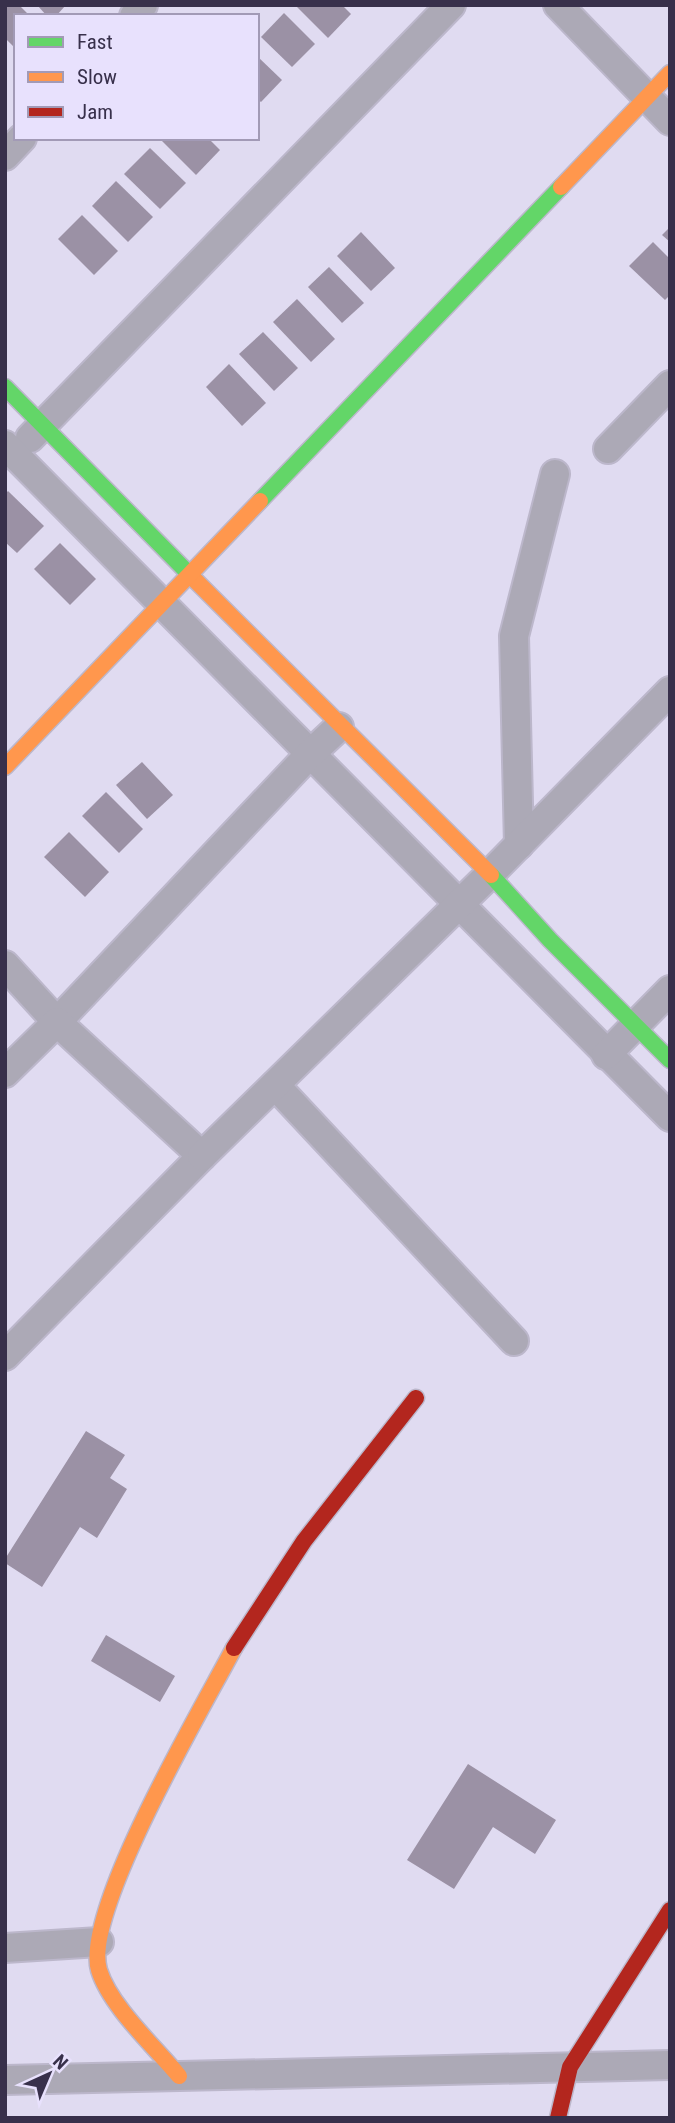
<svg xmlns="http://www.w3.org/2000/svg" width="675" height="2123" font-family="'Roboto Condensed',sans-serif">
<rect width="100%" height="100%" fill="#e0dbf1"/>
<g fill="#9b91a5">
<polygon points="5,5 19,5 30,16 16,16 16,49 5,38"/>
<polygon points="37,5 66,5 56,16 47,16"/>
<polygon points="295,5 342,5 351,14 328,38"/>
<polygon points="284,13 315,44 292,67 261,37"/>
<polygon points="257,56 282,80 261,102 257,99"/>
<polygon points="159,138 208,138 220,150 196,175"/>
<polygon points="150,148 186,183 160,209 124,174"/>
<polygon points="116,181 153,217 128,242 92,206"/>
<polygon points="82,215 118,251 94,275 58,239"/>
<polygon points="670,227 670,242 662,235"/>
<polygon points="361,232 395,268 371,291 337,256"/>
<polygon points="653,242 670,259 670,295 665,300 629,266"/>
<polygon points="329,267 364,303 342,323 308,287"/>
<polygon points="297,299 335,339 311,362 273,322"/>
<polygon points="263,332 298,368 274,391 239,354"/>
<polygon points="229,364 266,403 242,426 206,387"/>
<polygon points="8,491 44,526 17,553 5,542 5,494"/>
<polygon points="60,543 96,579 70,605 34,569"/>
<polygon points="142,762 173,795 147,819 116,785"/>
<polygon points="106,792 143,829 119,853 82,816"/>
<polygon points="69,832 109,872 85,897 44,857"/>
<polygon points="86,1431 125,1455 110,1478 127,1489 97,1538 80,1527 42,1587 5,1563 5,1559"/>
<polygon points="106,1635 175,1676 160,1702 91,1661"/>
<polygon points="468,1764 556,1820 535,1854 493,1827 454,1889 407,1860"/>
</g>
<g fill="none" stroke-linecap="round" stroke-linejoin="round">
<defs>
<g id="street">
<polyline points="558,5 670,121"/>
<polyline points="134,16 143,5"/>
<polyline points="5,156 22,138"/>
<polyline points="30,438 451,5"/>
<polyline points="5,445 670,1117"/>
<polyline points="608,449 670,385"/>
<polyline points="519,845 514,636 555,474"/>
<polyline points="5,965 57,1022 309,755 339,727"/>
<polyline points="606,1055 670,990"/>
<polyline points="5,1073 57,1022 202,1156 5,1356"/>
<polyline points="275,1085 514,1341"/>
<polyline points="202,1156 490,874 670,691"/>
<polyline points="5,1948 99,1942"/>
<polyline points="5,2080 670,2065"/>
</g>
<g id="fast">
<polyline points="5,387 195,580"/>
<polyline points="260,501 561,187"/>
<polyline points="491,875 550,940 670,1060"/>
</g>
<g id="slow">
<polyline points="561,187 670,73"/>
<polyline points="195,580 491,875"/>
<polyline points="5,767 260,501"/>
<path d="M179,2076C154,2046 110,2006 99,1970C82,1912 203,1707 234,1648"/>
</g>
<g id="jam">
<polyline points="234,1648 304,1541 416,1398"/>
<polyline points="558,2118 570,2067 670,1910"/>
</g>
</defs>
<use href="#street" stroke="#bcb7cb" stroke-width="32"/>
<use href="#fast" stroke="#bcb7cb" stroke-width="19"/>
<use href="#slow" stroke="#bcb7cb" stroke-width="19"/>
<use href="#jam" stroke="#bcb7cb" stroke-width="19"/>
<use href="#street" stroke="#aca9b6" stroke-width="28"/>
<use href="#fast" stroke="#63d668" stroke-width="16"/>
<use href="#slow" stroke="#ff974d" stroke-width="16"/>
<use href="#jam" stroke="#b3261e" stroke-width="16"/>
</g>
<rect width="675" height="2123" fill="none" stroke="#38304b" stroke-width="14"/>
<rect x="14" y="14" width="245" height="126" fill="#e8e1fd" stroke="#a29ab6" stroke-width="2"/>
<rect x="28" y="37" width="35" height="10" fill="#63d668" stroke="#a29ab6" stroke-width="2"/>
<text x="77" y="49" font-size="21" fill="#38304b">Fast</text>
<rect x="28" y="72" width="35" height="10" fill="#ff974d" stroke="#a29ab6" stroke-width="2"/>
<text x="77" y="84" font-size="21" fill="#38304b">Slow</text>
<rect x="28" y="107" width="35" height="10" fill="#b3261e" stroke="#a29ab6" stroke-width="2"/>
<text x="77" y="119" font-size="21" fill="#38304b">Jam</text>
<g transform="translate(49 2074) rotate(44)" stroke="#e8e1fd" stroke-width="5" paint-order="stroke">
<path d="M0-5L12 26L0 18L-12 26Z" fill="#38304b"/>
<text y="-10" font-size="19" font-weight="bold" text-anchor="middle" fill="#38304b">N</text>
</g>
</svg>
